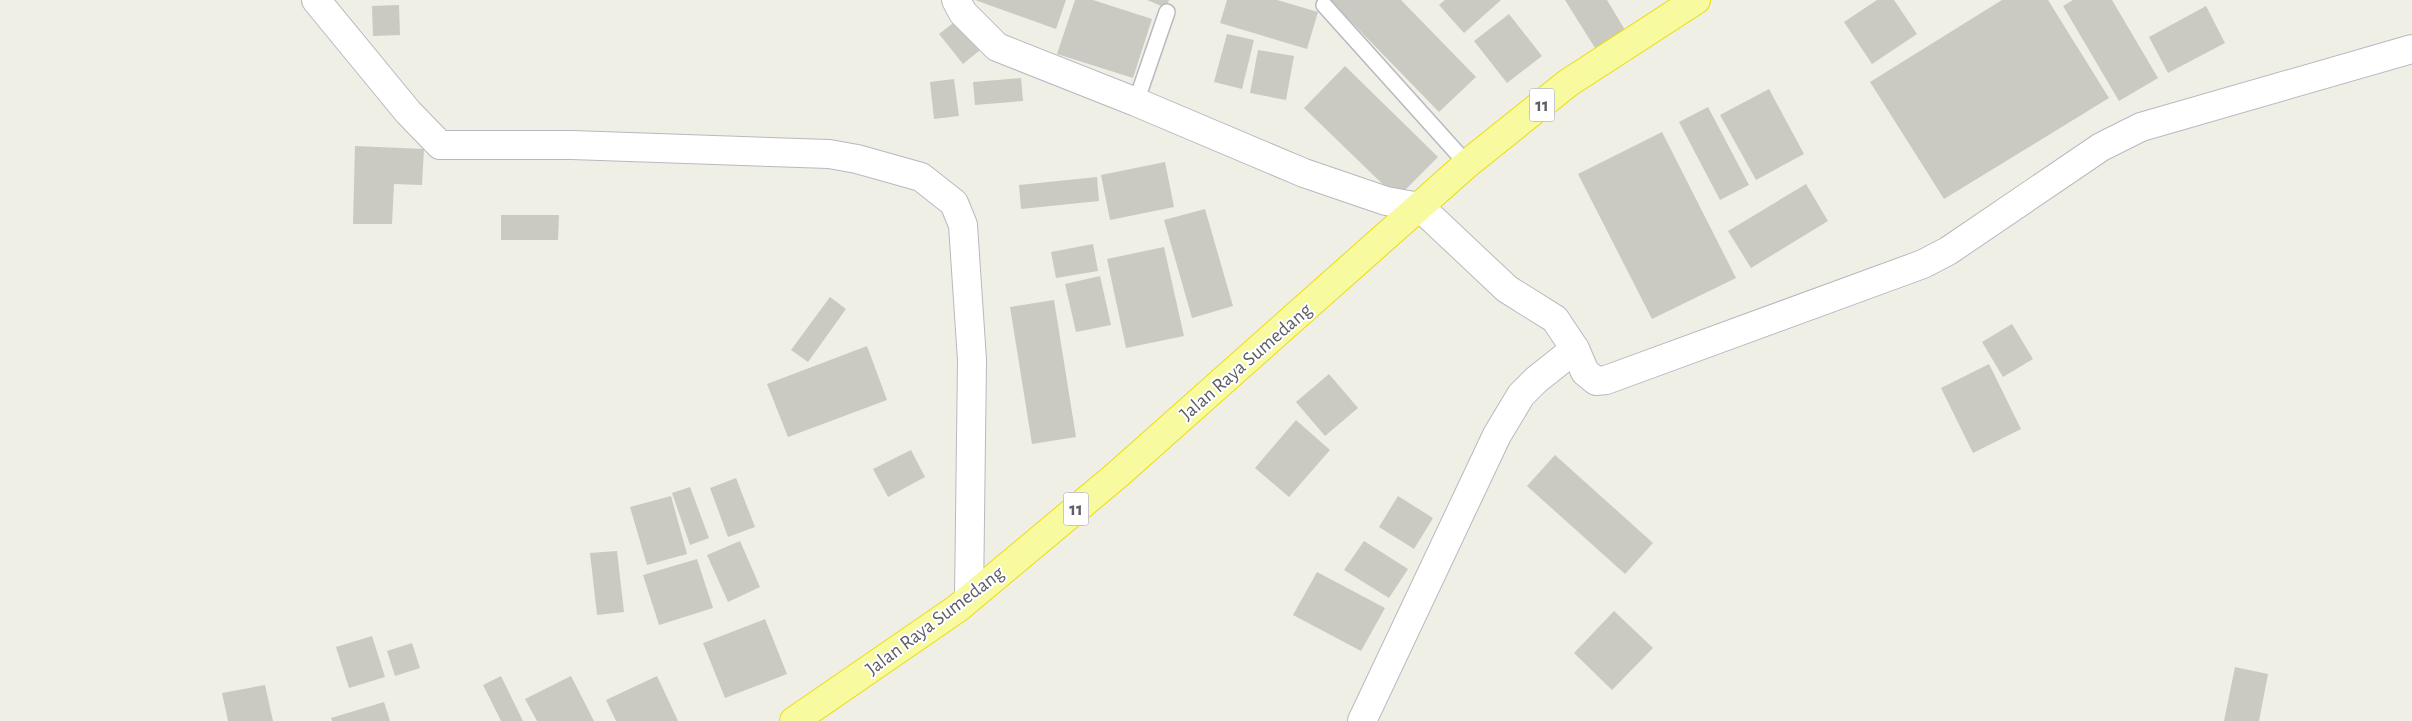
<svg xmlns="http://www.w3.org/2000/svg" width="2412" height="721" font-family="'Alegreya Sans',sans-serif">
<rect width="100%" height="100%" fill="#efefe6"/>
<g fill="#cbcac2">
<polygon points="975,0 1066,0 1056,29"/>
<polygon points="1075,0 1093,0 1152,19 1133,78 1057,54"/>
<polygon points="1147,0 1169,0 1166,8"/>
<polygon points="1227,0 1277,0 1318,12 1307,49 1220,23"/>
<polygon points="1330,0 1401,0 1476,77 1439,112"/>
<polygon points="1445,0 1501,0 1464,33 1439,5"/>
<polygon points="1565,0 1607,0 1625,30 1595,48"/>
<polygon points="1877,0 1894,0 1917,34 1872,64 1844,22"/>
<polygon points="2002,0 2048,0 2109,98 1944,199 1870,82"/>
<polygon points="2073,0 2112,0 2158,78 2119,101 2063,6"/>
<polygon points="399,5 400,35 373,36 372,6"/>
<polygon points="2206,6 2225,43 2168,73 2149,37"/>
<polygon points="1509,14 1542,56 1507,83 1474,41"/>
<polygon points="961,17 985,46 963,64 939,34"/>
<polygon points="1227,34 1254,40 1242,89 1214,82"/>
<polygon points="1258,50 1294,56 1286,100 1250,93"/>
<polygon points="1345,66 1438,157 1397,198 1304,108"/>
<polygon points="1021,78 1023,101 975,105 973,82"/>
<polygon points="954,79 959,116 934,119 930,82"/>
<polygon points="1769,89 1804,154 1756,180 1720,115"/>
<polygon points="1708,107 1749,185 1720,200 1679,122"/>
<polygon points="1662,132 1736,278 1652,319 1578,174"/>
<polygon points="355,146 424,149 422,185 394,184 392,224 353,224"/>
<polygon points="1165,162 1174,207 1110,220 1101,175"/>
<polygon points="1097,177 1099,201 1021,209 1019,185"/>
<polygon points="1806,184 1828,221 1751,268 1728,231"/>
<polygon points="1205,209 1233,306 1192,318 1164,220"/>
<polygon points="501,215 559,215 558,240 501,240"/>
<polygon points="1093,244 1098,271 1056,278 1051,252"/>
<polygon points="1164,247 1184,336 1126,348 1107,259"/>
<polygon points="1100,276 1111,325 1076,332 1065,284"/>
<polygon points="830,297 846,309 808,362 791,350"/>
<polygon points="1054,300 1076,437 1032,444 1010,307"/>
<polygon points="2012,324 2033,359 2003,377 1982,342"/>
<polygon points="867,346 887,400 788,437 767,384"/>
<polygon points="1989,364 2021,429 1973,453 1941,388"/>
<polygon points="1329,374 1358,408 1325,436 1296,402"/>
<polygon points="1296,420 1330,450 1289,497 1255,468"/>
<polygon points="911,450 925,477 888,497 873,469"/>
<polygon points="1555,455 1653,543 1625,574 1527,486"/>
<polygon points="736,478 755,527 728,537 710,488"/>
<polygon points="690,487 709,538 690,545 672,493"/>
<polygon points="671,496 687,554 647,565 630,507"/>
<polygon points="1398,496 1433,518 1414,549 1379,527"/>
<polygon points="740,541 760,587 728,602 707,555"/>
<polygon points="1364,541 1408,569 1389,598 1344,570"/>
<polygon points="617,551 624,612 597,615 590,553"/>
<polygon points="697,559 713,608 659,625 643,575"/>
<polygon points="1317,572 1385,608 1361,651 1293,615"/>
<polygon points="1614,611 1653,648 1612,690 1574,653"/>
<polygon points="765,619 787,674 725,698 703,643"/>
<polygon points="372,636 385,677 349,688 336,647"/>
<polygon points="412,643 420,668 395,676 387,651"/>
<polygon points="2235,667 2268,674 2259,721 2224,721"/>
<polygon points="501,676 523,721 501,721 483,685"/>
<polygon points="571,676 594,721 537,721 525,699"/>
<polygon points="657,676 678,721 616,721 606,700"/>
<polygon points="265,685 273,721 228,721 222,693"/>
<polygon points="384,702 390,721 332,721 331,718"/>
</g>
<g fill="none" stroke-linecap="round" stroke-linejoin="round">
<defs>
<g id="service">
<polyline points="1324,5 1467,164"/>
<polyline points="1136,102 1167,12"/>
</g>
<g id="minor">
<polyline points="316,0 408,112 440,145 572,145 829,154 857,159 921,177 954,203 963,225 972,360 969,598"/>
<polyline points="956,0 963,13 997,47 1136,102 1304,173 1386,201 1420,207 1507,289 1555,319 1575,349 1585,372 1596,381 1606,380 1923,264 1948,251 2101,147 2141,127 2412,49"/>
<polyline points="1362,721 1497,435 1521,395 1536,380 1575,349"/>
</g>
<polyline id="trunk" points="794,721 958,608 1117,475 1467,164 1568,83 1696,0"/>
</defs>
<use href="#service" stroke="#b8b9bf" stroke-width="18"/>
<use href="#minor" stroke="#b8b9bf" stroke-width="30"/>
<use href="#trunk" stroke="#eddc08" stroke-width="30"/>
<use href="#service" stroke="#fff" stroke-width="15"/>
<use href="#minor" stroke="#fff" stroke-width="28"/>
<use href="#trunk" stroke="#f8faa0" stroke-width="28"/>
</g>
<g text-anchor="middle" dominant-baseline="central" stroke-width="4" stroke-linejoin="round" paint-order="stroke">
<g fill="#fff" stroke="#8e8f94" stroke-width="1">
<rect x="1529.5" y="88.5" width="25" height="33" rx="4"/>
<rect x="1063.5" y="492.5" width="25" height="33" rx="4"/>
</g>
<g font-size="19" font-weight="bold" fill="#5e5f66">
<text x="1542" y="105">11</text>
<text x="1076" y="509">11</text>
</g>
<g font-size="20" fill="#5e5f66" stroke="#fff">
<text transform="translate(1246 362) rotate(-41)">Jalan Raya Sumedang</text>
<text transform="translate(935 621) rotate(-37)">Jalan Raya Sumedang</text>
</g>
</g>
</svg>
